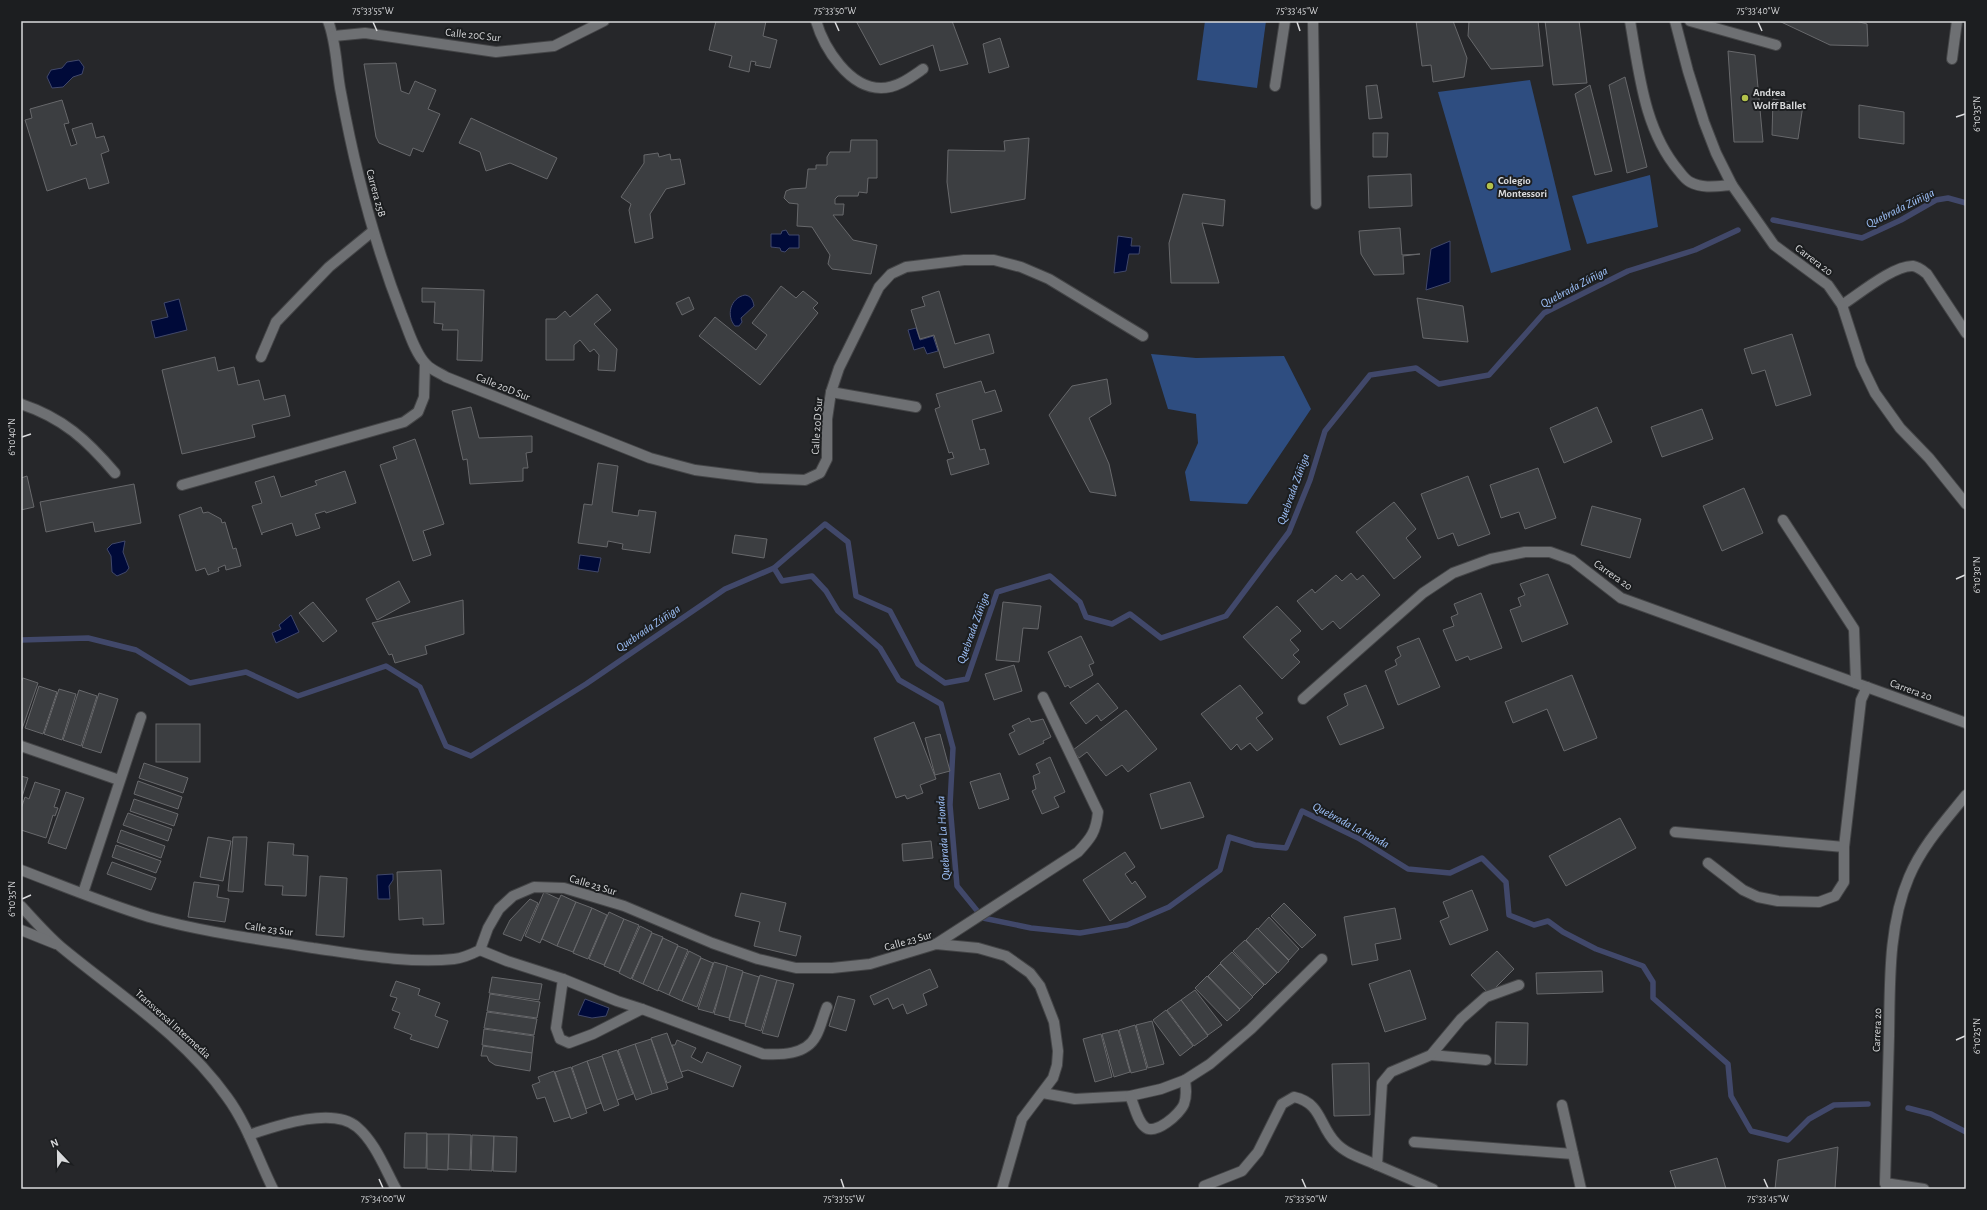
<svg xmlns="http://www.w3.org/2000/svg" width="1987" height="1210" font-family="'Alegreya Sans',sans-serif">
<rect width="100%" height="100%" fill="#26272a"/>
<g fill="#2e4d80">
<polygon points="1205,21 1266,21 1257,88 1197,80"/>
<polygon points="1530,80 1571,250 1491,273 1438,92"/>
<polygon points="1650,175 1658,227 1587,244 1572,196"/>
<polygon points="1151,354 1196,358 1284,356 1311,409 1247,504 1190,501 1185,472 1198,443 1196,414 1168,409"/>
</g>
<g fill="#000a39" stroke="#41486a">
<polygon points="79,60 84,67 82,74 73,77 63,87 52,88 47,77 51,70 62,68 67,62"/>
<polygon points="786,230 789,235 799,235 799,248 789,248 785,252 781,251 780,248 771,247 771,234 781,234 782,231"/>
<polygon points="1118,236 1132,238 1131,246 1140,246 1139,254 1129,254 1126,271 1114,273"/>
<polygon points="1450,241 1450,282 1426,290 1431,249"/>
<path d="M745,295C751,296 753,300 754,306L741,318L742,322L739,326H735C726,316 730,298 745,295Z"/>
<polygon points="179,299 187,330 155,338 151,321 168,317 164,303"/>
<polygon points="916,328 920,340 933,336 938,351 927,354 924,347 914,350 908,330"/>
<polygon points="125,541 123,552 129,568 126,572 117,576 112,572 111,556 107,549 112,544"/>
<polygon points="580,555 601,558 598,572 578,569"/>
<polygon points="291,615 299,632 276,643 272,633 281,629 279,625"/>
<polygon points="393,874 393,880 389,886 390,899 378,899 377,875"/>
<polygon points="585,999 609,1008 606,1016 592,1018 578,1015"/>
</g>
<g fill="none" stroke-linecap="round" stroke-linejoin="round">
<g stroke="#41486a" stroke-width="5.5">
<polyline points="1773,220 1862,238 1901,220 1936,200 1948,198 1966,203"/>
<polyline points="774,568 782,581 812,576 826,591 838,611 880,648 899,680 941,704 953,748 950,805 957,886 983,918 1031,928 1080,933 1127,925 1169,907 1220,870 1229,837 1255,845 1286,848 1302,811 1358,838 1408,869 1450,873 1482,858 1506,882 1509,915 1534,925 1548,921 1563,932 1596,949 1643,966 1653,982 1653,998 1728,1064 1731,1096 1751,1131 1788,1140 1809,1119 1834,1105 1868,1104"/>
<polyline points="21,640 88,638 136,650 190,683 246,672 298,696 386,666 420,687 446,746 471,756 586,684 725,589 774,568 825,524 848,542 856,596 890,611 918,664 945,683 967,679 997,592 1050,576 1080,602 1086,617 1112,624 1130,614 1161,638 1226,616 1289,532 1310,480 1325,431 1370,375 1416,368 1439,384 1489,375 1544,313 1628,271 1695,250 1738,230"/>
<polyline points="1908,1108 1931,1114 1966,1132"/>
</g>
</g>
<g fill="#3c3e41" stroke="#67686b">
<polygon points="716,21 766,21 763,36 777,40 770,68 755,65 756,62 751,61 749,72 729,67 732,56 709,50"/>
<polygon points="856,21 952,21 968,64 940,71 933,45 880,65"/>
<polygon points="1416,21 1453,21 1467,58 1464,77 1433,82 1431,65 1422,66"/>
<polygon points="1469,21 1538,21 1543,66 1491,69 1468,36"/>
<polygon points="1545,21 1579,21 1587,83 1553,85"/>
<polygon points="1779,21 1856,21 1867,24 1868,46 1830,45"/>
<polygon points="1000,38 1009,67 989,73 983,44"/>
<polygon points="1728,51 1755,55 1763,142 1734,142"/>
<polygon points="396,63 401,91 409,94 415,81 436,90 428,109 440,114 423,152 413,148 410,156 379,143 376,137 364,64"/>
<polygon points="1625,77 1647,167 1627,173 1609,85"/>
<polygon points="1377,85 1382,118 1369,119 1366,86"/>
<polygon points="1590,85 1612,171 1595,175 1575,94"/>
<polygon points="1773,99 1803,105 1798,139 1772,135"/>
<polygon points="62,100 69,123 64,124 71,146 77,144 72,129 92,123 96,138 104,136 109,151 101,154 109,183 89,189 86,178 47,191 25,120 32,118 30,109"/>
<polygon points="1859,105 1904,112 1904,144 1859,138"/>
<polygon points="471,118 557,158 547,179 510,163 486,171 480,152 459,143"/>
<polygon points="1373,133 1388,133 1387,157 1373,157"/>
<polygon points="1029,138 1025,199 951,213 947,182 948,150 1005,151 1004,141"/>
<polygon points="851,140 877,140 877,178 868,178 867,193 859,192 858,196 838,196 835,199 835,204 844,204 843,215 833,215 853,240 877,245 871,274 832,269 828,264 830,255 812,227 797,226 798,204 789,203 784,198 786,191 791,189 806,188 808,169 816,169 816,165 827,165 827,157 830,152 850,152"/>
<polygon points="658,153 659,157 670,154 671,160 680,159 685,184 666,189 650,214 653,238 635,243 629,210 631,204 621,197 644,163 644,155"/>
<polygon points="1411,174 1412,206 1369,208 1368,176"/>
<polygon points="1183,194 1225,200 1223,226 1202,223 1219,283 1171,283 1169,243"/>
<polygon points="1400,228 1402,255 1420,254 1403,256 1404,274 1374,275 1361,254 1359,231"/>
<polygon points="781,286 796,298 803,291 818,303 813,308 818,313 760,385 699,336 715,317 756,350 767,335 752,323"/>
<polygon points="422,288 484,290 482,361 457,360 458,330 442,330 443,324 434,323 435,302 422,302"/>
<polygon points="939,291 955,344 989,334 994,353 944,368 934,335 920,339 911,310 925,306 922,297"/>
<polygon points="597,294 611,310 594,324 617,349 615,371 598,370 599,355 594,349 590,352 580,340 574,345 574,360 546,360 546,319 556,319 565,311 570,317"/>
<polygon points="689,297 694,309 682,315 676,303"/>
<polygon points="1417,298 1463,306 1468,342 1423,338"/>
<polygon points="1792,334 1811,395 1776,406 1765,370 1752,374 1744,349"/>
<polygon points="215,357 218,371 234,367 238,385 259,380 264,400 285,395 290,416 252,425 255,437 182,454 162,370"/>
<polygon points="1107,379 1111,404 1089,418 1109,464 1116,496 1090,492 1049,415 1072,386"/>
<polygon points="981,381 985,393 995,390 1002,411 972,420 980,450 985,449 989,464 951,475 947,460 954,458 952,452 949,453 935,409 940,407 936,394"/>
<polygon points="471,407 479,438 532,436 532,452 526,453 528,468 523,468 523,481 470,484 467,459 463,460 452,411"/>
<polygon points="1597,407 1612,442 1564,463 1550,428"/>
<polygon points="1702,409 1713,439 1662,457 1651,427"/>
<polygon points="415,439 444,524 423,531 431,555 413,561 380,465 397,459 393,447"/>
<polygon points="598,463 618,466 612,512 638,516 639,510 656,512 650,553 622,549 623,544 608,541 607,547 578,543 584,504 592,505"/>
<polygon points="1538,468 1556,518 1525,529 1519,512 1501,518 1490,485"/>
<polygon points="345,471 356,503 326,513 325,511 315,514 320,528 296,536 292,523 262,533 262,535 252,506 262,503 255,482 274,476 281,497 317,485 315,481"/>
<polygon points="27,476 34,507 21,510 21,478"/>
<polygon points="1468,476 1490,534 1458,546 1453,533 1438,539 1421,494"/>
<polygon points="134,484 141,523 95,532 93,522 46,532 40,502"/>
<polygon points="1744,488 1763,533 1722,551 1703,506"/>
<polygon points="1394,502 1416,529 1406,538 1421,557 1394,579 1356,532"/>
<polygon points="1592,506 1641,519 1630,558 1581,545"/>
<polygon points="201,507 203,513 208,512 221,519 222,523 225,522 233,549 236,548 241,566 226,570 225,565 218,568 219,571 208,575 205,568 196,571 179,515"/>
<polygon points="735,535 767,539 764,558 732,553"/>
<polygon points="1351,573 1357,580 1363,575 1380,595 1340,629 1333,621 1322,630 1297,601 1312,589 1315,593 1336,575 1342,581"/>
<polygon points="1548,574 1568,624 1522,642 1510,610 1521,606 1518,598 1525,595 1520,584"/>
<polygon points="399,581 410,602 377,620 366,599"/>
<polygon points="1481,593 1502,648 1470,660 1468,656 1456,661 1443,630 1454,626 1451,617 1458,614 1454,604"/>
<polygon points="463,600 464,634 425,646 427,654 395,663 392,654 389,655 372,623"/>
<polygon points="313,602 337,631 323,642 299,613"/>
<polygon points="1003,602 1041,606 1038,629 1023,628 1019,662 996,660"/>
<polygon points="1277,606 1301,631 1290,640 1299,650 1293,655 1300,662 1282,679 1243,637"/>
<polygon points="1081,636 1094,663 1089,665 1093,675 1070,688 1068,685 1065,687 1048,652"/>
<polygon points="1419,638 1440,687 1398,705 1385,671 1397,665 1395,660 1401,656 1397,647"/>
<polygon points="1014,665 1022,691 994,700 985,674"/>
<polygon points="1572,675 1597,738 1564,751 1547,709 1513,723 1505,702"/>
<polygon points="23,678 38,683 22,729 21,729 21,683"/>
<polygon points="1098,683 1118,708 1101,721 1097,715 1086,724 1070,703"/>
<polygon points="1240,685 1263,713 1256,718 1273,739 1257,751 1250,743 1241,750 1237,744 1231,750 1201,714"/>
<polygon points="1366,685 1384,728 1340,745 1327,717 1348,705 1344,694"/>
<polygon points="39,686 57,692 43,734 25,728"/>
<polygon points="59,689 76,694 62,740 44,734"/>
<polygon points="79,690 97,696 81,746 63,740"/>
<polygon points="99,693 118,699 101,753 82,747"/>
<polygon points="1126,710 1157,749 1128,772 1122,765 1106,776 1087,752 1079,758 1073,750"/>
<polygon points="1029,718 1031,722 1043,719 1051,737 1043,741 1044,743 1019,755 1009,734 1015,731 1012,726"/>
<polygon points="914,722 936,779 920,785 923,793 907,799 905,795 896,798 874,738"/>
<rect x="156" y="724" width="44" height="38"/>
<polygon points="940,734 950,771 935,775 925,738"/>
<polygon points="1050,757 1065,792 1054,797 1059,807 1042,814 1032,791 1036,789 1033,776 1040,773 1036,764"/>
<polygon points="144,763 188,778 183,793 139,778"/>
<polygon points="1000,773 1009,799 979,809 970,782"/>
<polygon points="21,776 28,778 21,800"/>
<polygon points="138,781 182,797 178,809 134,794"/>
<polygon points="35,782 60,790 54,807 58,808 55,816 53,815 46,838 21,830 21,809 25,797 29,799"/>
<polygon points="1190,782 1204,817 1161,829 1150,794"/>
<polygon points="66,792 84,798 66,849 48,843"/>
<polygon points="134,799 178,814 174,826 130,811"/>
<polygon points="128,813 172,829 168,841 123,825"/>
<polygon points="1620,818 1636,848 1566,886 1549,856"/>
<polygon points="121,830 165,846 161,858 117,842"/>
<polygon points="208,837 231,841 223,881 200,877"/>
<polygon points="233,837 247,837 243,892 228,891"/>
<polygon points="931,841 933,858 903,861 902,844"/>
<polygon points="268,842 294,844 293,855 308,856 306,896 282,895 283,886 265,885"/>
<polygon points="116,845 161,861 156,873 112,857"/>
<polygon points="1125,852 1135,867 1125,874 1132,884 1135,881 1146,897 1110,921 1083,880"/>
<polygon points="112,862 156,878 151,890 107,874"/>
<polygon points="441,870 444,924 423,925 423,918 399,920 397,872"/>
<polygon points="320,876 347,878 344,937 316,935"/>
<polygon points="194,882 219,885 217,897 229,899 225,922 188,917"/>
<polygon points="1472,890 1488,930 1450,945 1440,921 1449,917 1443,902"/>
<polygon points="544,892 559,899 540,943 525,936"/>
<polygon points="741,893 786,903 779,931 801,936 796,956 754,946 760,922 735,916"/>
<polygon points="561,895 576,902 557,946 542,939"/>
<polygon points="530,899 538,903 521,941 503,934 510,920"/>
<polygon points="576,902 592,908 573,952 557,946"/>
<polygon points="1284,903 1316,935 1302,948 1271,916"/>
<polygon points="592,908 607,915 588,959 573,953"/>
<polygon points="1395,908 1401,939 1375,944 1378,960 1352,965 1344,917"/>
<polygon points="609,912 624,919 604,965 589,959"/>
<polygon points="1269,917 1299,949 1289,960 1258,929"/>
<polygon points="624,919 639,925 619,972 604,966"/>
<polygon points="640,926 652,932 631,979 619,973"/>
<polygon points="1257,928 1289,961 1278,973 1246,940"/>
<polygon points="652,933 663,937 643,984 632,979"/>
<polygon points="663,938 678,945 658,991 643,984"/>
<polygon points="1245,940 1277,973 1265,985 1233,951"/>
<polygon points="678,946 688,950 669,995 658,990"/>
<polygon points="689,951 701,957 682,1001 669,995"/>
<polygon points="1497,951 1514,969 1489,994 1471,975"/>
<polygon points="1232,952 1264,985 1252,997 1220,963"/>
<polygon points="701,958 713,963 697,1007 682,1001"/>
<polygon points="714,962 728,966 713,1013 698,1009"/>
<polygon points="1220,964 1253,997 1240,1009 1208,976"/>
<polygon points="727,966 743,971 729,1018 714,1014"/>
<polygon points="930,969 938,987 923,994 927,1005 907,1014 903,1004 893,1009 888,998 874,1005 870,996"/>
<polygon points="1410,970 1426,1019 1385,1032 1369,984"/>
<polygon points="1602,971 1603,992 1537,994 1536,973"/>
<polygon points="743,972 759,977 745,1024 729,1020"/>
<polygon points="760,975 777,980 761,1031 745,1026"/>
<polygon points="1207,976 1240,1010 1227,1021 1195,988"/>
<polygon points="492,977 542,984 539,1000 489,993"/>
<polygon points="777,980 794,984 778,1037 762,1033"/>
<polygon points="396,981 420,989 418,995 440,1003 435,1016 448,1021 438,1048 410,1039 412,1035 394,1028 400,1013 392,1010 397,998 390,996"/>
<polygon points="1195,990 1222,1025 1208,1035 1181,1000"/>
<polygon points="490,994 540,1002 537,1018 487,1011"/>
<polygon points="838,996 855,1000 846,1031 829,1026"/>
<polygon points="1181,1000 1208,1036 1194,1046 1167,1010"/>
<polygon points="1166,1010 1193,1046 1180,1056 1153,1020"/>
<polygon points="487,1012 537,1019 534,1035 484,1028"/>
<polygon points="1152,1021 1164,1064 1148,1068 1136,1025"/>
<polygon points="1496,1022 1528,1023 1527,1065 1495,1064"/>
<polygon points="1135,1025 1147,1069 1131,1073 1119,1030"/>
<polygon points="484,1029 534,1036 532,1053 482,1045"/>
<polygon points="1118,1030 1130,1072 1114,1077 1102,1034"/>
<polygon points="667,1033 683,1077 667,1083 651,1038"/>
<polygon points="1101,1034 1112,1077 1095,1082 1083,1039"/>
<polygon points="651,1039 668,1089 652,1094 635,1044"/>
<polygon points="677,1040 696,1048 691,1057 702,1063 707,1052 741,1066 733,1087 688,1070 681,1072 672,1045 675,1045"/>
<polygon points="635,1044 652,1094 636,1100 618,1050"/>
<polygon points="483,1046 532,1053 530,1071 495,1065 489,1061 487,1056 481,1056"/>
<polygon points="617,1050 633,1094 617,1100 602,1055"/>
<polygon points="602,1056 619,1105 604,1111 587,1061"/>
<polygon points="587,1061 601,1103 586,1109 572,1067"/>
<polygon points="1369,1063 1370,1115 1334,1116 1332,1064"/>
<polygon points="571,1067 587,1113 571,1119 555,1072"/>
<polygon points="554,1071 570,1117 554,1122 545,1097 537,1099 532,1085 540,1082 538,1077"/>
<polygon points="405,1133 427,1133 426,1168 404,1168"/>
<polygon points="427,1134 449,1134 448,1170 427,1169"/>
<polygon points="449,1134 471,1135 470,1170 448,1169"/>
<polygon points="472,1135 494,1136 492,1171 471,1170"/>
<polygon points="494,1136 517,1137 516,1172 493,1171"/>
<polygon points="1838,1147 1835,1189 1775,1189 1778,1160"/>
<polygon points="1717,1158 1726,1189 1676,1189 1670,1171"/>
</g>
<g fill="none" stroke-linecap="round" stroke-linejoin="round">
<defs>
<g id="minor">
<path d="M328,21C337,44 336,69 341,93C355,169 374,243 402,315C408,329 415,354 426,364C431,370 440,373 446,377L650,458L695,470L758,478L805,480L820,473L827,459V419L831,392L839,368L879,287L891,274L906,267L964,260H994L1021,267L1049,279L1143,336"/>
<path d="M816,21C824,48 849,88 881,88C897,88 910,78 923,69"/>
<polyline points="1313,21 1316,204"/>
<path d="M1630,21C1639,72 1644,130 1679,171C1682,175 1686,180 1690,182C1703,189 1718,186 1732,185"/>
<polyline points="1675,21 1688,71 1704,122 1716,153 1732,185 1774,245 1828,285 1842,305 1861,364 1875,393 1900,428 1929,458 1966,504"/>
<polyline points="1690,21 1776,45"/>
<polyline points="334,36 365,33 496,52 554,46 604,21"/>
<polyline points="1952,59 1957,21"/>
<polyline points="1275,86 1285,21"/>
<path d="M1842,305C1859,294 1894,265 1913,266C1919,267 1922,270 1927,274L1966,333"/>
<polyline points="261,357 276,322 329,267 373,231"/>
<polyline points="831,392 916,407"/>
<path d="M21,404C63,418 87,440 115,473"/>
<polyline points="182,485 404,422 418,412 424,397 425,364"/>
<polyline points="1783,520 1854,629 1856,683"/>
<polyline points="1303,699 1423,593 1453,573 1491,559 1525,552 1550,552 1572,560 1621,598 1966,723"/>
<polyline points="21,746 119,780"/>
<polyline points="1675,832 1844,847"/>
<polyline points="1708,863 1743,890 1758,897 1778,901 1819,902 1835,896 1844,882 1844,847 1861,700 1867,687"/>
<path d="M21,870C63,886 106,904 149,917C203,932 258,939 313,948C356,954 410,964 454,959C464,958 472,954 480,950L488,928L499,909L513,896L534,887L564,888L624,906L712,943L758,959L796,968H832L870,964L936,944L978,948L1006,956L1030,973L1040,986L1054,1022L1058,1051L1057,1065L1053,1078L1022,1119L1002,1189"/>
<polyline points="83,893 141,717"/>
<path d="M21,906C34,920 47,935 61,947C119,995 183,1035 227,1097C247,1124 258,1159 273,1189"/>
<polyline points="21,930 56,944"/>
<path d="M936,944L1078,852C1091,838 1096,832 1098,812L1043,697"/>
<path d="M480,950L507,961L563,979L617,1001L642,1009L763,1054C781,1055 806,1055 816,1036C821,1027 823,1016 827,1007"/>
<polyline points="563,979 556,1028 560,1039 569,1043 593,1034 642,1009"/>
<polyline points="1431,1055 1486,1060"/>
<polyline points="1043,1093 1075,1099 1130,1096 1161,1089 1185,1080 1210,1064 1251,1029 1322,959"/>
<path d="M1130,1096C1134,1104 1137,1121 1145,1127C1155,1136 1180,1114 1184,1104C1187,1096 1186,1088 1185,1080"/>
<polyline points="1562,1105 1581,1189"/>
<path d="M249,1135C276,1126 333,1106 357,1127C375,1142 385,1169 396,1189"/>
<polyline points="1414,1142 1573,1154"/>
<polyline points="1885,1183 1924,1189"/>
<path d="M1204,1186L1242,1171L1258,1152L1282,1104L1294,1097C1322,1103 1319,1126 1336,1143C1346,1154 1364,1159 1377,1165"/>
<polyline points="1433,1189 1377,1165 1382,1083 1391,1072 1431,1055 1461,1019 1486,997 1519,985"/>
<path d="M1887,1189L1885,1183C1886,1134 1888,1085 1889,1036C1890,984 1888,926 1909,877C1922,846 1945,821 1966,795"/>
</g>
</defs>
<use href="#minor" stroke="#444547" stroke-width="12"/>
<use href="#minor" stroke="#6e7073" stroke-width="10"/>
</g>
<path fill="none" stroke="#d9dadc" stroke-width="1.5" d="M373,22L377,31M835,22L839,31M1297,22L1300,31M1758,22L1762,31M1956,117L1965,114M22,437L31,434M1956,579L1965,575M22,899L31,895M1956,1040L1965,1036M379,1179L383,1188M841,1179L844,1188M1302,1179L1306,1188M1764,1179L1768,1188"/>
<g fill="#b3c24b" stroke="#1c1e20" stroke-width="1.5">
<circle cx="1745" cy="98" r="4"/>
<circle cx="1490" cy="186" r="4"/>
</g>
<g text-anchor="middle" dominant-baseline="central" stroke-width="4" stroke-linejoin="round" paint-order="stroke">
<g font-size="11" fill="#d9dadc" stroke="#1c1e20">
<text transform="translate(473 35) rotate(6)">Calle 20C Sur</text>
<text transform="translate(376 193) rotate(75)">Carrera 25B</text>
<text transform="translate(1814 260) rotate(37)">Carrera 20</text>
<text transform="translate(503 387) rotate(22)">Calle 20D Sur</text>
<text transform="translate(817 426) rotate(-86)">Calle 20D Sur</text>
<text transform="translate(1613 575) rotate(35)">Carrera 20</text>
<text transform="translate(1911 690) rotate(20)">Carrera 20</text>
<text transform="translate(593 885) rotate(17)">Calle 23 Sur</text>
<text transform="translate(269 929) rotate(8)">Calle 23 Sur</text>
<text transform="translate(908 941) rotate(-16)">Calle 23 Sur</text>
<text transform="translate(173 1024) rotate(42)">Transversal Intermedia</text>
<text transform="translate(1877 1030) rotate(-88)">Carrera 20</text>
</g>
<g font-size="11" font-weight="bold" fill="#d9dadc" stroke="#1c1e20" text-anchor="start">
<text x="1753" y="92">Andrea<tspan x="1753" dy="13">Wolff Ballet</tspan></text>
<text x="1498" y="180">Colegio<tspan x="1498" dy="13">Montessori</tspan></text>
</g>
<g font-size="12" font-style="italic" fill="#9ec1f9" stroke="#1c1e20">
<text transform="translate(1900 208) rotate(-26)">Quebrada Zúñiga</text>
<text transform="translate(1574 287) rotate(-28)">Quebrada Zúñiga</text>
<text transform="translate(1293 489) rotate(-70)">Quebrada Zúñiga</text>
<text transform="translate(648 628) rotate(-34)">Quebrada Zúñiga</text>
<text transform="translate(973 628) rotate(-70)">Quebrada Zúñiga</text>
<text transform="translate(1351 825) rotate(28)">Quebrada La Honda</text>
<text transform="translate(943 838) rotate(-94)">Quebrada La Honda</text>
</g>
</g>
<rect width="1987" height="1210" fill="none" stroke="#1c1e20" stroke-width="44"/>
<g transform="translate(58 1152) rotate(338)" stroke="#1c1e20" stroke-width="3" paint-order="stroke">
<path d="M0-3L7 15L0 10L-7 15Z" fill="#d9dadc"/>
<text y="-6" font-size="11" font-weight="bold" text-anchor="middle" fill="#d9dadc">N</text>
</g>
<rect x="22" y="22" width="1943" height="1166" fill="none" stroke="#d9dadc" stroke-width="1.5"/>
<g font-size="10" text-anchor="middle" fill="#d9dadc">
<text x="373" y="14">75°33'55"W</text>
<text x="835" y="14">75°33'50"W</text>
<text x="1297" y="14">75°33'45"W</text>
<text x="1758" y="14">75°33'40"W</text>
<text transform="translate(1976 114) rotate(-90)" y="4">6°10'35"N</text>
<text transform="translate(11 437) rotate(-90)" y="4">6°10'40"N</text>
<text transform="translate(1976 575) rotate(-90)" y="4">6°10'30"N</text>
<text transform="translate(11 899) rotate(-90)" y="4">6°10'35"N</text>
<text transform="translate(1976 1036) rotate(-90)" y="4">6°10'25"N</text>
<text x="383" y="1202">75°34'00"W</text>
<text x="844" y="1202">75°33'55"W</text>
<text x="1306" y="1202">75°33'50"W</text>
<text x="1768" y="1202">75°33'45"W</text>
</g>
</svg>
